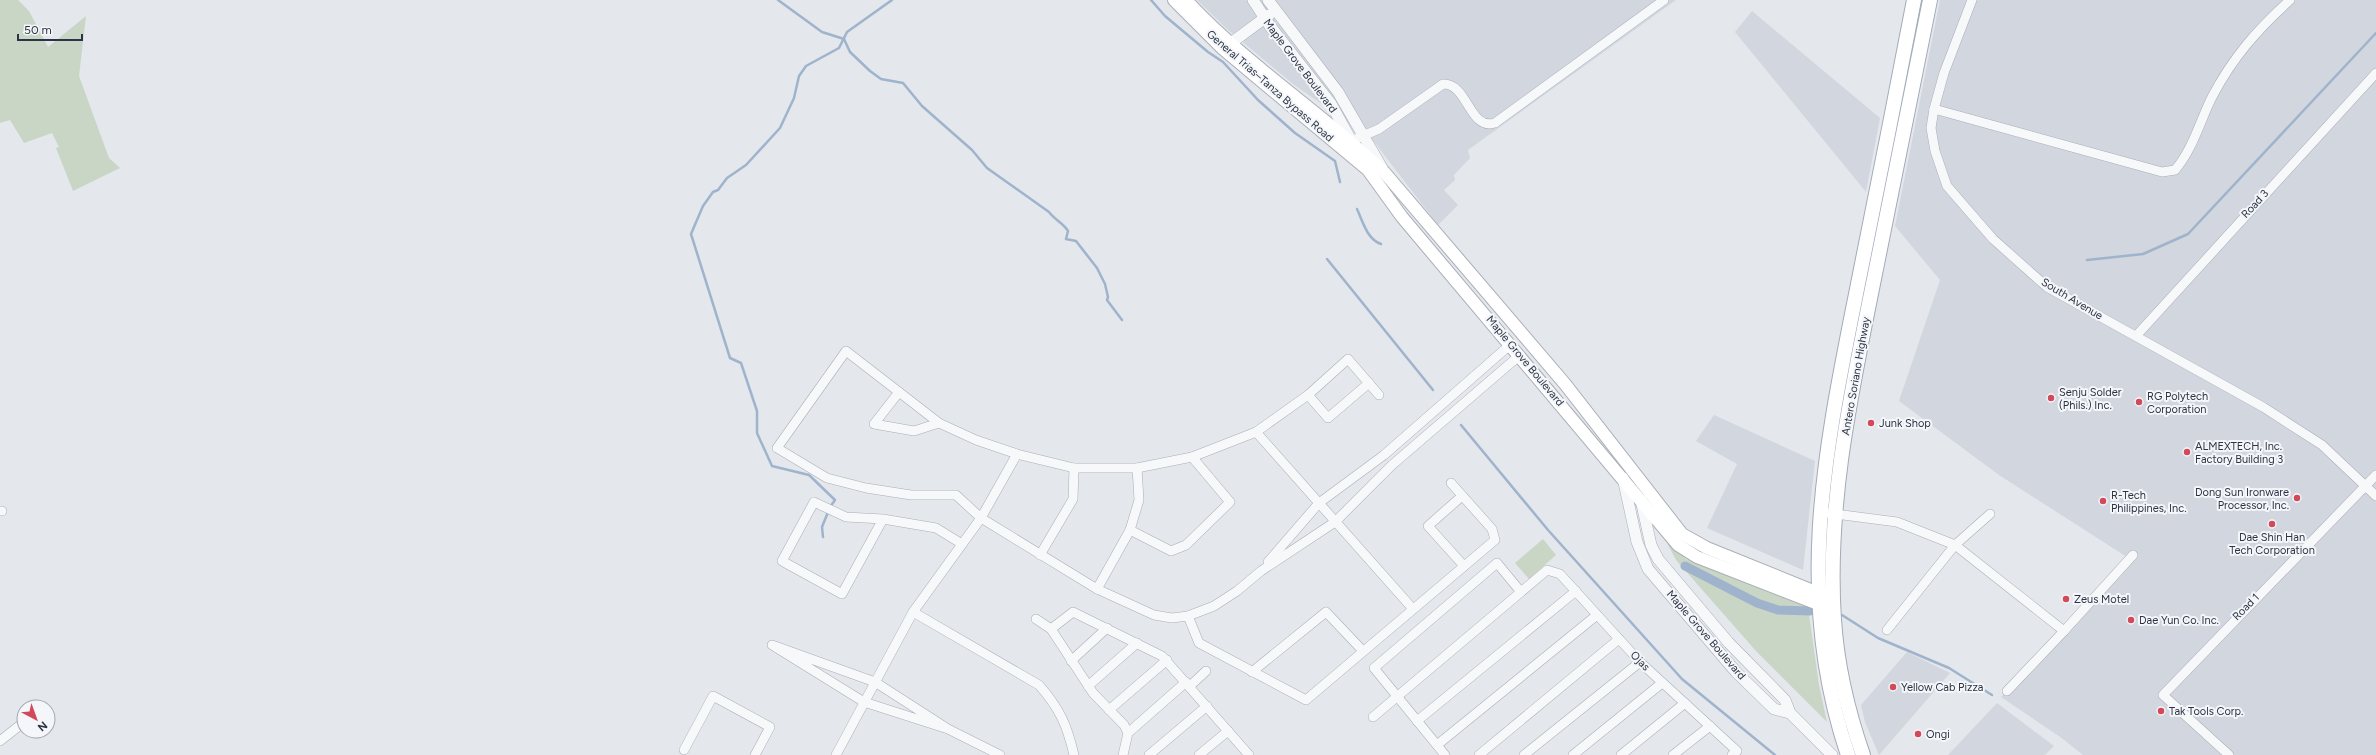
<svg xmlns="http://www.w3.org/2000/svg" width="2376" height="755" font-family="Figtree,sans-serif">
<rect width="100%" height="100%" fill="#e4e7ec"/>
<g fill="#d2d6de">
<polygon points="1197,0 1676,0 1468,150 1470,158 1454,175 1455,180 1444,190 1458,205 1438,225 1372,139 1293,84 1227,29"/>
<polygon points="1940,0 2376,0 2376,755 2083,755 2063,739 2001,697 2130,559 1999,475 1899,401 1940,280 1895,226"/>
<polygon points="1752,11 1880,118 1866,192 1735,32"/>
<polygon points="1714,415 1815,461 1803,570 1707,528 1737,464 1696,441"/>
<polygon points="1907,652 1950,673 1879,755 1865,722 1861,705"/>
<polygon points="1997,703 2054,746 2045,755 1948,755"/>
</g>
<g fill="#c9d6c5">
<polygon points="0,0 18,0 29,11 48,47 86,16 79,76 109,158 120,168 73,191 56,148 59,147 52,133 24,143 10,120 0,123"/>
<polygon points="1543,539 1556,555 1529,579 1515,563"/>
<polygon points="1667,543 1686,559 1808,607 1819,685 1827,722 1756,651 1676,560"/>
</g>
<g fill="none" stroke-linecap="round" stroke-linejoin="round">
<g stroke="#9fb4cc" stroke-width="2.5">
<path d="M778,0L822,32L844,39L850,52L870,71L881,79L903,83L922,106L972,150L987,168L1049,212C1055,220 1063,223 1068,231L1066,239L1076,241L1097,268L1105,284L1108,297L1107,300L1122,320"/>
<polyline points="1151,0 1165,16 1208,52 1223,62 1258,100 1295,133 1335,161 1340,182"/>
<path d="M1357,209C1363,222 1367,239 1381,244"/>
<polyline points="1327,259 1433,390"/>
<polyline points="2087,260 2143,254 2188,234 2376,33"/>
<polyline points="1461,425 1548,530 1682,679 1775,755"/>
<polyline points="830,507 835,500 809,475 772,466 757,433 757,411 741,363 730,358 691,234 703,206 713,192 718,190 727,178 746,165 780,128 794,98 799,76 806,66 839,48 847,32 892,0"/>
<polyline points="823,537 822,527 828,512"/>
<polyline points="1842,615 1878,638 1949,668 1992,695"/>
</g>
<polyline stroke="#9fb4cc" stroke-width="9" points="1685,566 1757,603 1778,610 1810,611"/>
<defs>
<g id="minor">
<polyline points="1972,0 1944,73 1934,109 1931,128 1935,151 1947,186 1993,239 2047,287 2263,407 2322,445 2376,496"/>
<path d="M1934,109L2162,172L2175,170C2193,149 2200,121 2212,97C2233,57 2257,30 2290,0"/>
<path d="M1351,141L1379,129L1443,84C1468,83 1469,131 1495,123L1664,0"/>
<polyline points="2136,336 2376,73"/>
<polyline points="899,392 874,424 914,431 939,423"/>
<polyline points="1308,395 1328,418 1369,383"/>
<polyline points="1379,395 1348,359 1308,395 1256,432 1192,457 1137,468 1074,468 1017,454 976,440 939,423 846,351 777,448 827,478 866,488 911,495 956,495 981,518 1097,589 1154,615 1172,618 1188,616 1214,606 1237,591 1261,571 1335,522 1392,465 1520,355"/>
<polyline points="1256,432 1413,609"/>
<polyline points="1462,496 1428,526 1464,566"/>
<polyline points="0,511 2,511"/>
<polyline points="1820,512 1897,522 1955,545 2064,631"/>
<polyline points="883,519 842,594 782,561 814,502 846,517 883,519 936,528 962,544"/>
<polyline points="1130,530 1171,551 1186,545 1230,502 1192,457"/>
<polyline points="1040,555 1073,499 1074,468"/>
<polyline points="1268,562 1319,503 1384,455 1511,344"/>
<polyline points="1097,589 1130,530 1139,500 1137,468"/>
<path d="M913,612L1039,685C1060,709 1067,725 1074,755"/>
<polyline points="1188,616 1199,643 1306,700 1495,540 1492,529 1451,483"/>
<polyline points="1036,619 1051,629"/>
<polyline points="1887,630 1955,545 1990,514"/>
<polyline points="1071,661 1107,628"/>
<polyline points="1252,672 1326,612 1363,651"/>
<polyline points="1088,686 1137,643"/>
<polyline points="1190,686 1206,671"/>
<polyline points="2007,691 2064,631 2133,555"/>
<polyline points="1109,710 1167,660"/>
<polyline points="1373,717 1547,570 1560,574 1640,662 1737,751 1732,755"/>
<polyline points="1417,721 1576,591"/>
<polyline points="948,729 864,702 772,645 875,682 948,729 1000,755"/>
<polyline points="1128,733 1186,682"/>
<polyline points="0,741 24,722"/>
<polyline points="1437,745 1597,615"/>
<polyline points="684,750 713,696 770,727 755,755"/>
<polyline points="836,755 913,612 981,518 1017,454"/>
<polyline points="1123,755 1128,733 1124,725 1093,693 1051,629 1073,612 1162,656 1249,755"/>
<polyline points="1149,755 1207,706"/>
<polyline points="1199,755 1228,731"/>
<polyline points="1445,755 1374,668 1497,563 1521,592"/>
<polyline points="1479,755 1619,639"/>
<polyline points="1524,755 1640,662"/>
<polyline points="1573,755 1662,683"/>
<polyline points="1621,755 1685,703"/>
<polyline points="1673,755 1710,726"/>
<polyline points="2229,755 2163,695 2376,475"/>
</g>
<g id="tertiary">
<polyline points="1253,0 1270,26 1331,104 1352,142"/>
<polyline points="1268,0 1338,92 1382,168"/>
<polyline points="1231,43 1269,15"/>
<polyline points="1623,478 1637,542 1648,569 1736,672 1774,709 1790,713"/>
<polyline points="1641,500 1651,545 1658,559 1729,643 1785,700 1790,713 1832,755"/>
</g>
<g id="secondary">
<polyline points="1174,0 1223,49 1368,170 1402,217 1678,545 1697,557 1818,604 1828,603"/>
<path d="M1186,0C1245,64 1321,112 1384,172L1565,384L1682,534L1707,548L1818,593L1827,599"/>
</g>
<g id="primary">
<path d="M1848,755C1793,594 1826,445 1858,284C1877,189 1896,95 1914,0"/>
<path d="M1863,755C1848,712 1837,665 1834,620C1826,501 1853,384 1876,269C1894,179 1912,89 1930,0"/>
</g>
</defs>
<use href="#minor" stroke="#a9aeb7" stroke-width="10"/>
<use href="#tertiary" stroke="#a9aeb7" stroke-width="12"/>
<use href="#secondary" stroke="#a9aeb7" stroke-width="14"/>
<use href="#primary" stroke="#a3abb8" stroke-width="16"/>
<use href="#minor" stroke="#f7f8fa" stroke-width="9"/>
<use href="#tertiary" stroke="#f7f8fa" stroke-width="11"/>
<use href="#secondary" stroke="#fff" stroke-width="12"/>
<use href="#primary" stroke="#fff" stroke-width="14"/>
</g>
<g fill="#d1495b" stroke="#f4f6f9" stroke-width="1.5">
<circle cx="2051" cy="398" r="4"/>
<circle cx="2139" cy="402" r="4"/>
<circle cx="1871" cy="423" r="4"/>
<circle cx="2187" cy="452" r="4"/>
<circle cx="2297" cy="498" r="4"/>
<circle cx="2103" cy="501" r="4"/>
<circle cx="2272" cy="524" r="4"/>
<circle cx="2066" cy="599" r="4"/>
<circle cx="2131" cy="620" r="4"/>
<circle cx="1893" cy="687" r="4"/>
<circle cx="2161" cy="711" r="4"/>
<circle cx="1918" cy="734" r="4"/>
</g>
<g text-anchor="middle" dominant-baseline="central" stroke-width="4" stroke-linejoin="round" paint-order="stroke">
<g font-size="11" fill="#2b3445" stroke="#f4f6f9">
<text transform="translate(1300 66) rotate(53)">Maple Grove Boulevard</text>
<text transform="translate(1270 86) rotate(41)">General Trias–Tanza Bypass Road</text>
<text transform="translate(2255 204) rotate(-47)">Road 3</text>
<text transform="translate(2072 299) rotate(31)">South Avenue</text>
<text transform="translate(1525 361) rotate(50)">Maple Grove Boulevard</text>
<text transform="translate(1856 376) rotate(-80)">Antero Soriano Highway</text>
<text transform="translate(2246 607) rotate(-45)">Road 1</text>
<text transform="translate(1706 635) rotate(49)">Maple Grove Boulevard</text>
<text transform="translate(1640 661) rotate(45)">Ojas</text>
</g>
<g font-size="11" fill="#2b3445" stroke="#f4f6f9" text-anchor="start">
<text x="2059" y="392">Senju Solder<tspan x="2059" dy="13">(Phils.) Inc.</tspan></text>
<text x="2147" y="396">RG Polytech<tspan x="2147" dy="13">Corporation</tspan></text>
<text x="1879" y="423">Junk Shop</text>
<text x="2195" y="446">ALMEXTECH, Inc.<tspan x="2195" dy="13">Factory Building 3</tspan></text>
<text x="2289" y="492" text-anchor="end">Dong Sun Ironware<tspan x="2289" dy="13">Processor, Inc.</tspan></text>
<text x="2111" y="495">R-Tech<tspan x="2111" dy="13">Philippines, Inc.</tspan></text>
<text x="2272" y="537" text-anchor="middle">Dae Shin Han<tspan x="2272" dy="13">Tech Corporation</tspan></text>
<text x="2074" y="599">Zeus Motel</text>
<text x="2139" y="620">Dae Yun Co. Inc.</text>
<text x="1901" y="687">Yellow Cab Pizza</text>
<text x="2169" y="711">Tak Tools Corp.</text>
<text x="1926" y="734">Ongi</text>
</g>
</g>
<g transform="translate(36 719) rotate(139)"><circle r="19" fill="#f4f6f9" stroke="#a4a8b1"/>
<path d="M0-3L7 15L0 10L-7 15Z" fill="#d1495b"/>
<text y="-6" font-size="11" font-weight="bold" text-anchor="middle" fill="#2b3445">N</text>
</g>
<path d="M18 34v6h64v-6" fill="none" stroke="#2b3445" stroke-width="2"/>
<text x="24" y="34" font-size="12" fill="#2b3445" stroke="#f4f6f9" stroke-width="3" paint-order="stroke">50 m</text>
</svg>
